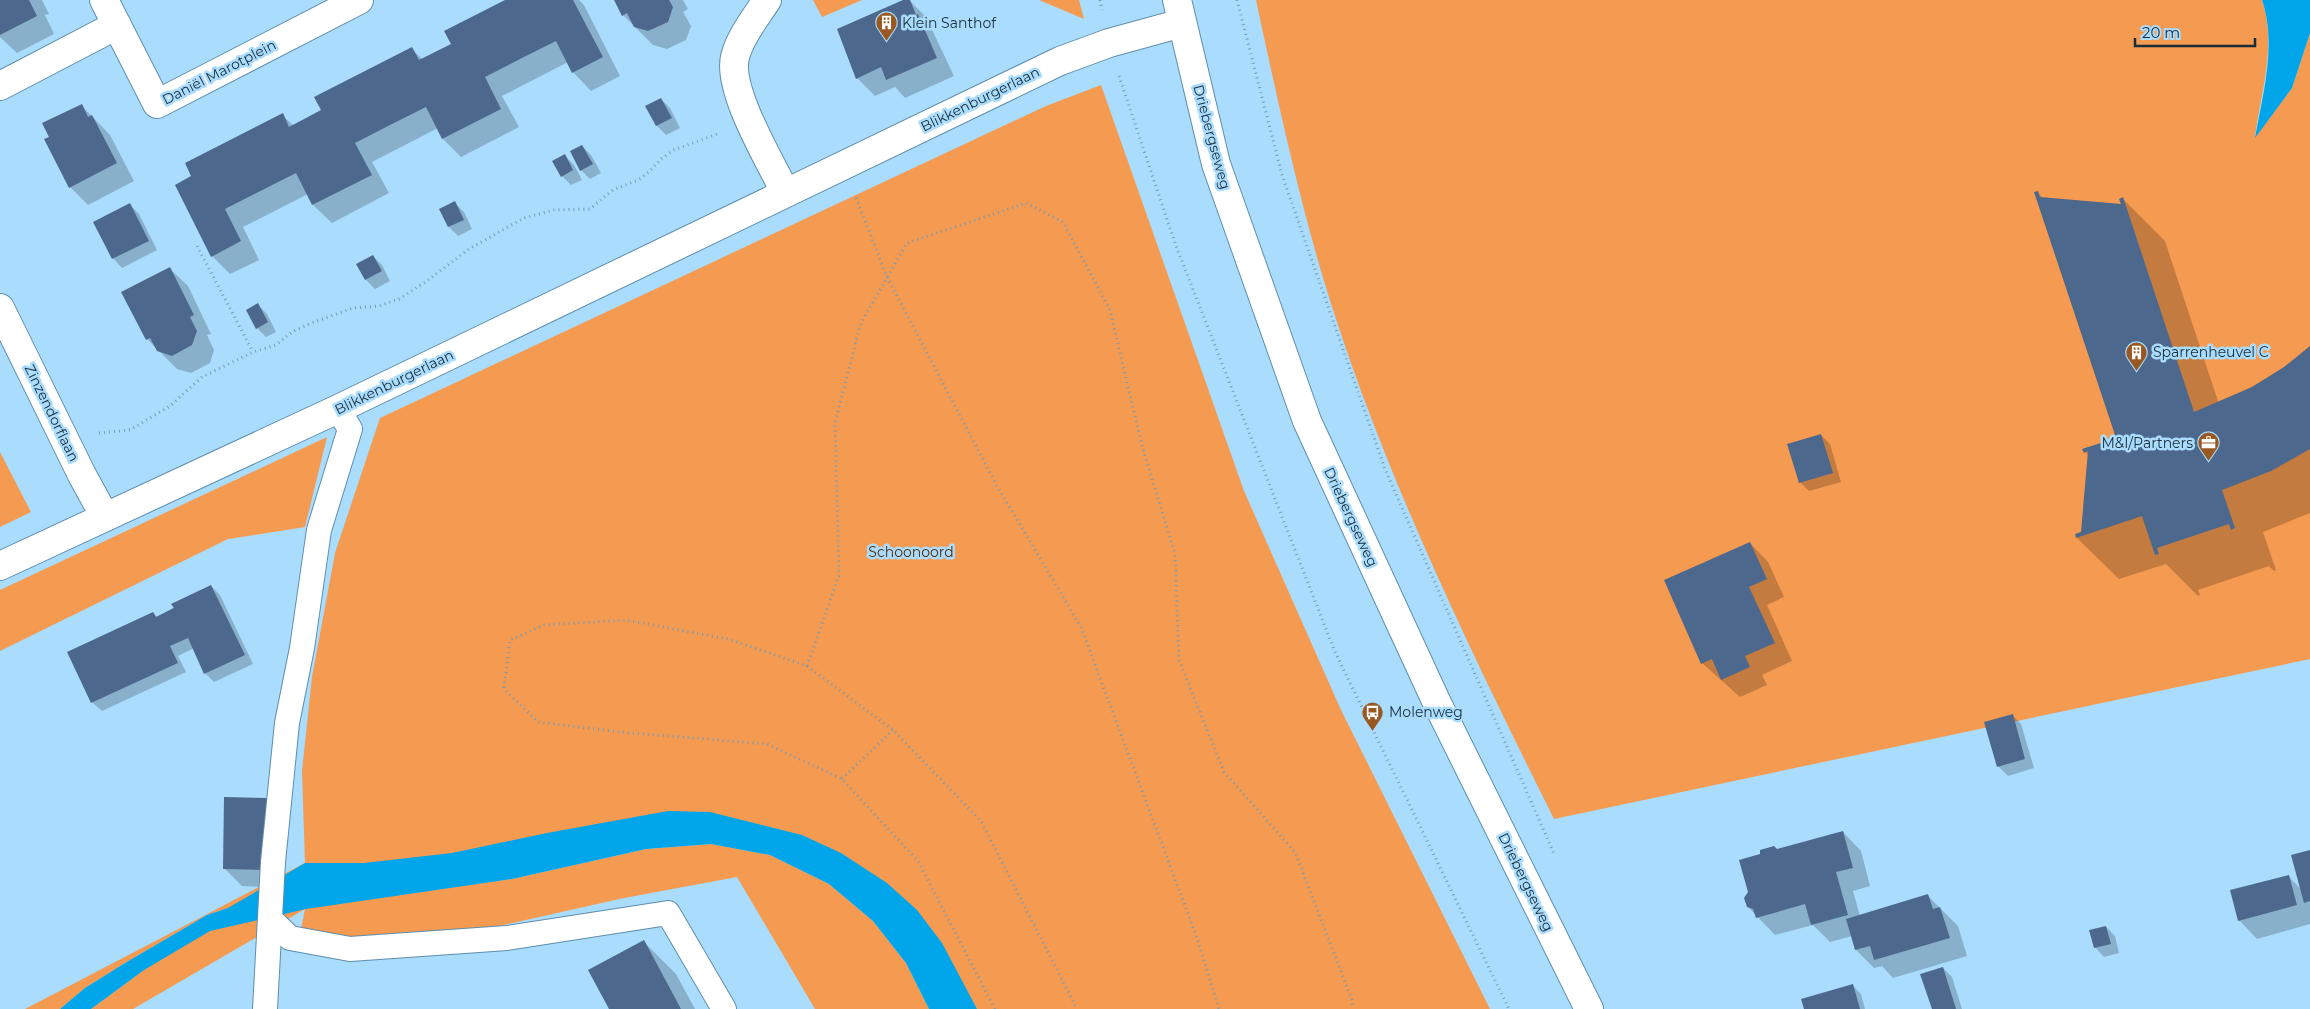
<svg xmlns="http://www.w3.org/2000/svg" width="2310" height="1009" font-family="Montserrat,sans-serif">
<rect width="100%" height="100%" fill="#aadcfd"/>
<g fill="#f59a51">
<polygon points="813,0 862,0 822,17"/>
<polygon points="1039,0 1079,0 1084,19"/>
<path d="M1256,0H2262C2277,45 2261,92 2255,137L2292,88L2310,33V659L1554,819C1467,644 1380,466 1323,278C1296,186 1276,93 1256,0Z"/>
<polygon points="1101,85 1244,491 1341,710 1490,1009 950,1009 827,862 678,827 306,908 512,879 646,849 711,844 770,855 829,884 873,921 906,963 929,1009 815,1009 737,877 624,898 463,934 370,938 300,934 305,909 133,1009 91,1009 228,908 207,915 125,963 85,988 60,1009 25,1009 305,863 302,771 312,677 335,553 380,418 1046,106"/>
<polygon points="327,437 305,527 228,539 0,651 0,590"/>
<polygon points="0,452 31,512 0,527"/>
</g>
<g fill="#00a5ea">
<path d="M2262,0H2310V33L2292,88L2255,138C2263,94 2277,44 2262,0Z"/>
<polygon points="668,811 710,812 802,835 841,853 887,883 917,910 942,943 977,1009 929,1009 906,963 873,921 829,884 770,855 711,844 646,849 512,879 306,909 210,931 144,970 91,1009 60,1009 85,988 125,963 207,915 228,908 305,863 364,863 452,853 547,833"/>
</g>
<g fill="#0003">
<polygon points="0,0 42,0 49,14 45,15 54,34 17,53 0,37"/>
<polygon points="507,0 579,0 584,5 620,76 591,91 573,72 568,62 502,96 519,127 461,157 443,139 438,128 372,162 389,193 332,223 313,205 308,194 243,227 259,260 230,274 212,256 193,177 282,115 294,126 323,110 412,49 423,60 453,45"/>
<polygon points="615,0 683,0 688,9 683,12 691,26 686,40 667,49 653,45 623,15"/>
<polygon points="906,0 909,0 926,17 954,76 905,98 895,87 875,96 857,78"/>
<polygon points="661,99 670,108 680,128 666,135 657,126 647,107"/>
<polygon points="81,105 110,135 134,181 88,205 70,187 50,137"/>
<polygon points="582,146 591,155 601,173 590,179 581,170"/>
<polygon points="565,156 574,165 582,180 571,185 562,176"/>
<polygon points="2037,192 2043,198 2123,205 2123,199 2165,241 2219,404 2274,375 2310,348 2310,513 2263,532 2276,570 2274,571 2269,566 2198,590 2200,595 2198,596 2166,564 2119,579 2077,538 2077,535 2082,533 2089,456 2084,450 2117,439"/>
<polygon points="455,203 464,212 472,229 458,236 449,227 441,210"/>
<polygon points="130,205 139,214 157,250 122,268 113,258 95,223"/>
<polygon points="373,256 382,265 390,281 375,289 366,280"/>
<polygon points="169,268 188,286 211,334 207,335 214,350 210,363 191,373 177,369 147,339"/>
<polygon points="258,305 267,314 276,332 266,337 257,328"/>
<polygon points="1821,435 1830,444 1841,482 1809,491 1800,482"/>
<polygon points="1750,543 1768,562 1784,597 1767,605 1792,661 1762,675 1767,685 1740,697 1702,663"/>
<polygon points="211,586 220,595 253,664 214,682 205,673 194,648 178,656 186,672 102,711 92,702 69,653 153,613 157,617"/>
<polygon points="2012,715 2021,724 2034,768 2008,776 1999,767 1986,723"/>
<polygon points="267,799 285,817 283,888 242,886 224,868"/>
<polygon points="1843,832 1861,851 1870,886 1853,891 1860,916 1928,896 1958,926 1967,956 1893,978 1882,966 1874,968 1856,950 1852,936 1830,942 1813,925 1775,935 1748,907 1777,851"/>
<polygon points="2310,851 2310,924 2257,939 2239,920 2288,876 2302,890"/>
<polygon points="2106,927 2115,936 2119,953 2104,957 2095,947"/>
<polygon points="643,941 676,974 695,1009 610,1009"/>
<polygon points="1943,968 1952,977 1962,1009 1933,1009"/>
<polygon points="1852,985 1861,994 1865,1009 1806,1009"/>
</g>
<g fill="#4d688d">
<polygon points="0,0 29,0 37,16 0,35"/>
<polygon points="505,0 573,0 603,57 572,73 556,41 520,59 485,77 501,109 442,139 426,107 390,125 355,143 372,175 312,205 296,173 225,209 241,241 211,257 175,185 191,176 185,163 283,113 289,127 321,110 314,97 412,47 419,60 451,44 444,31"/>
<polygon points="614,0 669,0 673,7 668,22 648,31 634,27 627,13 622,16"/>
<polygon points="903,0 910,0 916,15 918,14 937,58 886,80 881,67 856,79 837,29"/>
<polygon points="661,98 672,118 656,126 645,106"/>
<polygon points="82,104 88,117 92,115 117,163 69,188 44,139 49,137 42,123"/>
<polygon points="582,145 593,164 580,171 570,151"/>
<polygon points="565,154 573,170 561,177 552,161"/>
<polygon points="2038,191 2040,197 2121,204 2119,199 2123,197 2194,412 2252,387 2284,367 2310,346 2310,449 2271,471 2222,490 2235,528 2231,530 2229,524 2157,548 2159,554 2155,555 2142,516 2076,538 2075,534 2081,532 2088,451 2084,453 2082,449 2116,438 2034,192"/>
<polygon points="455,201 464,220 448,227 439,209"/>
<polygon points="130,203 149,241 112,259 93,222"/>
<polygon points="373,255 382,271 365,280 356,264"/>
<polygon points="170,267 194,315 190,317 197,331 192,345 172,356 157,351 150,338 146,340 121,292"/>
<polygon points="258,303 268,322 256,329 246,310"/>
<polygon points="1821,434 1833,473 1799,483 1787,444"/>
<polygon points="1750,542 1767,579 1749,587 1775,643 1745,656 1750,667 1721,680 1712,659 1701,664 1664,580"/>
<polygon points="211,585 245,655 204,674 188,638 170,646 178,663 91,703 67,652 153,612 156,617 174,608 171,604"/>
<polygon points="2013,714 2025,759 1997,767 1984,722"/>
<polygon points="224,797 267,798 265,870 223,869"/>
<polygon points="1843,831 1853,868 1836,872 1848,915 1811,925 1805,904 1756,918 1753,909 1747,907 1744,898 1748,892 1739,860 1760,854 1760,850 1774,846 1777,849"/>
<polygon points="2310,850 2310,901 2304,903 2291,855"/>
<polygon points="2289,875 2297,905 2238,921 2230,890"/>
<polygon points="1928,894 1933,909 1940,907 1950,938 1874,960 1870,946 1855,950 1846,919"/>
<polygon points="2106,926 2111,944 2094,948 2089,930"/>
<polygon points="644,940 681,1009 609,1009 588,970"/>
<polygon points="1943,967 1956,1009 1932,1009 1920,974"/>
<polygon points="1853,984 1860,1009 1804,1009 1801,999"/>
</g>
<g fill="none" stroke-linecap="round" stroke-linejoin="round">
<defs>
<g id="service">
<polyline points="271,920 290,938 350,949 507,938 668,913 724,1009"/>
<polyline points="265,1009 273,862 287,723 302,648 319,530 350,429 338,409"/>
</g>
<g id="minor">
<polyline points="104,0 157,104 359,0"/>
<path d="M767,0C756,17 740,37 735,57C727,90 770,161 785,192"/>
<polyline points="0,86 117,25"/>
<polyline points="0,308 82,475 105,517"/>
<polyline points="0,566 338,409 1060,61 1109,43 1182,23"/>
</g>
<polyline id="primary" points="1177,0 1216,164 1307,421 1437,703 1589,1009"/>
</defs>
<use href="#service" stroke="#5e8eac" stroke-width="26"/>
<use href="#minor" stroke="#5e8eac" stroke-width="30"/>
<use href="#primary" stroke="#5e8eac" stroke-width="30"/>
<g stroke="#759cb5" stroke-width="3" stroke-dasharray="1 4" stroke-linecap="butt">
<polyline points="1100,0 1102,10"/>
<polyline points="1237,0 1282,175 1385,469 1555,856"/>
<polyline points="1119,76 1176,246 1335,652 1509,1009"/>
<polyline points="856,198 887,277 997,486 1081,627 1197,938 1219,1009"/>
<polyline points="197,246 253,352"/>
<polyline points="99,433 130,430 170,406 202,377 253,352 276,345 292,332 309,324 353,308 379,306 399,299 427,281 469,249 524,218 554,210 590,209 613,190 638,180 649,172 661,159 674,150 717,134"/>
<polyline points="807,666 839,575 835,422 861,323 907,243 1026,203 1063,222 1110,310 1142,446 1175,554 1179,660 1224,772 1295,852 1352,1000 1353,1009"/>
<polyline points="842,779 893,730"/>
<polyline points="995,1009 918,861 842,779 767,744 620,732 538,722 504,689 510,640 544,625 626,620 728,639 807,666 893,730 981,821 1077,1009"/>
</g>
<use href="#service" stroke="#fff" stroke-width="24"/>
<use href="#minor" stroke="#fff" stroke-width="28"/>
<use href="#primary" stroke="#fff" stroke-width="28"/>
</g>
<defs>
<symbol id="building-pin" viewBox="-11 -11 22 30"><path d="M0 17L-7.5 6A9.5 9.5 0 1 1 7.5 6Z" fill="#995822" stroke="#aadcfd"/><path d="M-4-6H4V6H1V3H-1V6H-4ZM-2.5-4.3h1.7v1.8h-1.7ZM.8-4.3h1.7v1.8H.8ZM-2.5-1h1.7V.8h-1.7ZM.8-1h1.7V.8H.8Z" fill="#fff"/></symbol>
<symbol id="office-pin" viewBox="-11 -11 22 30"><path d="M0 17L-7.5 6A9.5 9.5 0 1 1 7.5 6Z" fill="#995822" stroke="#aadcfd"/><path d="M-6-3h4V-5.5h4V-3h4V5H-6ZM-1-4.5V-3h2v-1.5ZM-6 0V1H6V0Z" fill="#fff"/></symbol>
<symbol id="bus-pin" viewBox="-11 -11 22 30"><path d="M0 17L-7.5 6A9.5 9.5 0 1 1 7.5 6Z" fill="#995822" stroke="#aadcfd"/><path d="M-5-6H5V4H4V6H2V4H-2V6H-4V4H-5ZM-3.5-4V0h7V-4ZM-3.5 1.2v1.5H-2V1.2ZM2 1.2v1.5H3.5V1.2Z" fill="#fff"/></symbol>
</defs>
<g fill-rule="evenodd">
<use href="#building-pin" x="874" y="10" width="25" height="34"/>
<use href="#building-pin" x="2124" y="340" width="25" height="34"/>
<use href="#office-pin" x="2196" y="430" width="25" height="34"/>
<use href="#bus-pin" x="1360" y="700" width="25" height="34"/>
</g>
<g text-anchor="middle" dominant-baseline="central" stroke-width="5" stroke-linejoin="round" paint-order="stroke">
<g font-size="14" fill="#192d39" stroke="#aadcfd" text-anchor="start">
<text x="902" y="23">Klein Santhof</text>
<text x="2153" y="352">Sparrenheuvel C</text>
<text x="2193" y="443" text-anchor="end">M&amp;I/Partners</text>
<text x="1389" y="712">Molenweg</text>
</g>
<g font-size="14" fill="#192d39" stroke="#aadcfd">
<text transform="translate(219 72) rotate(-27)">Daniël Marotplein</text>
<text transform="translate(980 99) rotate(-26)">Blikkenburgerlaan</text>
<text transform="translate(1212 137) rotate(75)">Driebergseweg</text>
<text transform="translate(394 382) rotate(-26)">Blikkenburgerlaan</text>
<text transform="translate(52 413) rotate(64)">Zinzendorflaan</text>
<text transform="translate(1351 517) rotate(65)">Driebergseweg</text>
<text transform="translate(1526 882) rotate(64)">Driebergseweg</text>
</g>
<g font-size="14" fill="#532c0b" stroke="#aadcfd">
<text x="911" y="552">Schoonoord</text>
</g>
</g>
<path d="M2135 38v8h120v-8" fill="none" stroke="#192d39" stroke-width="2.5"/>
<text x="2142" y="38" font-size="15" fill="#192d39" stroke="#aadcfd" stroke-width="4" paint-order="stroke">20 m</text>
</svg>
